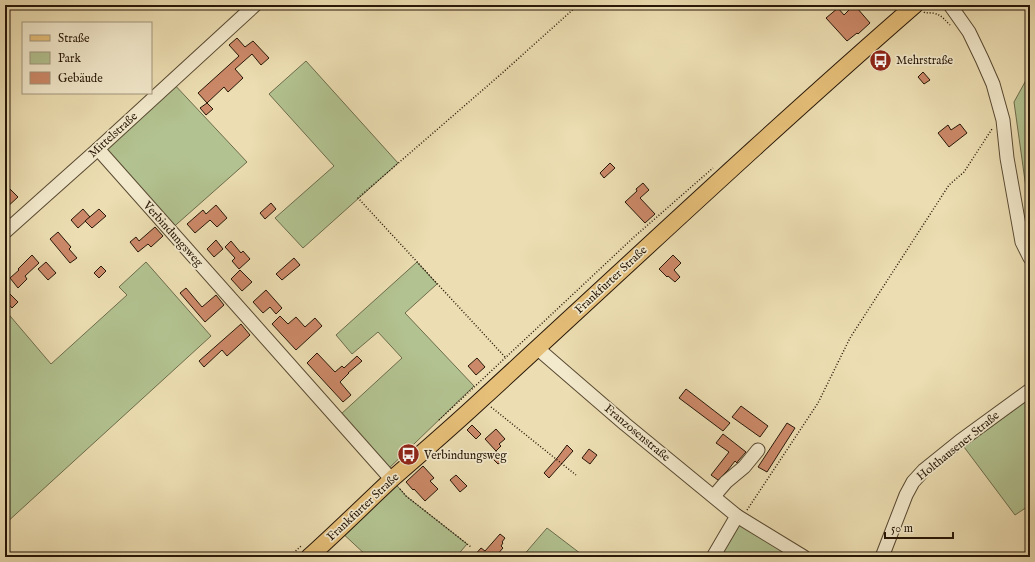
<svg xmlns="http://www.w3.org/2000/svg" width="1035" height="562" font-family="'IM FELL English',serif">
<rect width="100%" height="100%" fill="#ecdeb2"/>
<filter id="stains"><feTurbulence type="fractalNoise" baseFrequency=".005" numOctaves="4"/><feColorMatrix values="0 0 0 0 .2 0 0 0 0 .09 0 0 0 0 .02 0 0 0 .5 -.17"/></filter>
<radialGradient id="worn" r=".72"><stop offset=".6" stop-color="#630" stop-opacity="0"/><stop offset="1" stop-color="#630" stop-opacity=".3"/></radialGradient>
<g fill="#b2c290" stroke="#6c6c4c">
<polygon points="306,61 398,163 303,248 275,218 334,166 269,94"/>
<polygon points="1030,73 1030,205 1027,195 1014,102"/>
<polygon points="172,82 247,162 169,231 98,149"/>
<polygon points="146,262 211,336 5,524 5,310 51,364 127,295 119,287"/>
<polygon points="417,262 437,284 405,313 474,386 385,472 340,415 402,358 378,332 352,354 336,335"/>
<polygon points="1030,398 1030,505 1015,515 964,447"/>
<polygon points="392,480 406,496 467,544 456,557 368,557 339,530"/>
<polygon points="740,524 798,557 716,557"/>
<polygon points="547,528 585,557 522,557"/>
</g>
<g fill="#cc8969" stroke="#271708">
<polygon points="853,6 856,9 857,8 870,23 858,34 857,33 847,41 826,18 838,8 844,15"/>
<polygon points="237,38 245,47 253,41 269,58 261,65 252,54 235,69 243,78 228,92 224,87 207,103 213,109 206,115 200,108 207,103 198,93 239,56 229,45"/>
<polygon points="923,72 930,80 924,84 918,77"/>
<polygon points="960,124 967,133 949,147 938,133 948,125 951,130"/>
<polygon points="610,163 615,168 604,178 600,173"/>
<polygon points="643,183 649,190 640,198 655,214 645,223 625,202 637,191 636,189"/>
<polygon points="5,184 18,197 5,209"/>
<polygon points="271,203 276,209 265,219 260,213"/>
<polygon points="216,205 227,218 217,227 210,220 195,233 187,224 203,210 206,214"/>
<polygon points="83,209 90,217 78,228 71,220"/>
<polygon points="99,209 106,216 92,228 85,221"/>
<polygon points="155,227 163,236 151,247 148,244 138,252 130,242 136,237 139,241"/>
<polygon points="58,232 71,247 69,249 77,258 70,263 50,239"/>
<polygon points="216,240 223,249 214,257 207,249"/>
<polygon points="231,241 241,253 243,251 250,259 239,269 232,261 235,258 225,247"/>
<polygon points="32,255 39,263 25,276 27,279 18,288 10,278 19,270 18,269"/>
<polygon points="673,255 681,263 674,270 680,277 675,282 668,276 667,277 659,269"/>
<polygon points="294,258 300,265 282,280 276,274"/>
<polygon points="46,262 56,273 48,280 38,269"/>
<polygon points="101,266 106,271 99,278 94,273"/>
<polygon points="240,270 252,282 242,291 231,279"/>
<polygon points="186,288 202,307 216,295 224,305 205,322 180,293"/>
<polygon points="266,290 282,308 276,314 270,307 263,313 253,302"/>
<polygon points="10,294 18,302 12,308 5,300 5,299"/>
<polygon points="280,316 288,324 296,317 305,327 315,318 322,326 296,350 272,324"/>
<polygon points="241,324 250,335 227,356 222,350 204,367 199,361"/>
<polygon points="317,353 335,372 342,366 344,368 357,356 362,361 348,373 349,373 340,382 351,395 343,402 307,363"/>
<polygon points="477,358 485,367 476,375 468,366"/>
<polygon points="686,389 730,423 723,431 679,398"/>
<polygon points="741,406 768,426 760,437 732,417"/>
<polygon points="787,423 795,428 767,472 758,467"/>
<polygon points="472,425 481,434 476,439 467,430"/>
<polygon points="496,429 505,439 499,444 501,446 496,451 504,460 498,464 490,456 496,451 485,439"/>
<polygon points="723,434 746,452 738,461 737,463 735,461 728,470 718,480 711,475 729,452 716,443"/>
<polygon points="567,445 573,451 549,478 544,473 558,457"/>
<polygon points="589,449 597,455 590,464 582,458"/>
<polygon points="423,466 434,478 430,481 438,489 425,501 414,489 413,490 406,482"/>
<polygon points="456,475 467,486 460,492 450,480"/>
<polygon points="500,534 505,538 502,542 503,543 501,546 503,548 495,557 473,557 481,548 485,551"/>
</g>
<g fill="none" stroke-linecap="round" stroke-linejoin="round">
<defs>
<g id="minor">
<polyline points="950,5 969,32 982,59 993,84 1003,120 1007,158 1022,242 1030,258"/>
<polyline points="98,149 392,480"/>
<polyline points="5,232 43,198 98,149 255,5"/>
<polyline points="537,348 625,424 737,516 804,557"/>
<polyline points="714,496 726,482 744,467 758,450"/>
<polyline points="713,557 737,516"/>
<polyline points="882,557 906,495 913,482 924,470 960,441 1030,390"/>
</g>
<path id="major" d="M309,557C338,531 365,504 393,478C423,452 453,426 482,399C626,267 768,133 915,5"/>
</defs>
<use href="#minor" stroke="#584932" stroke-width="15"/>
<use href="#major" stroke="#271708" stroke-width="18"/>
<g stroke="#271708" stroke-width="1.5" stroke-dasharray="1 2" stroke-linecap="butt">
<polyline points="965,5 968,10"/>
<path d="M924,12L925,13C939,12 941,16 950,25"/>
<polyline points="505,357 358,198 500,75 578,5"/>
<polyline points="491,407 576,475"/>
<polyline points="439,420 634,237 713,168"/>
<polyline points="400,489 406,496 471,547"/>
<polyline points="747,510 818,403 850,338 949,185 964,172 992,129"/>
<polyline points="289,557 301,546"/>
</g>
<use href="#minor" stroke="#f3eacd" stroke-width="13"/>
<use href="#major" stroke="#e6bf79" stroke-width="16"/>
</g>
<defs>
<symbol id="bus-disc" viewBox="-11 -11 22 22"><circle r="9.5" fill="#8f2418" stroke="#f3eacd"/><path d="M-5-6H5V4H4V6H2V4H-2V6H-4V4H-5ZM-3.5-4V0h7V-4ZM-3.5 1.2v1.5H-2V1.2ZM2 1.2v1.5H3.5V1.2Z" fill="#fff"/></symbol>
</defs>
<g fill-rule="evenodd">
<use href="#bus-disc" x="868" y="48" width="25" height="25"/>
<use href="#bus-disc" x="396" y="442" width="25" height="25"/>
</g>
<g text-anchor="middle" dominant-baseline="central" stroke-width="3.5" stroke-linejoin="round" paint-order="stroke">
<g font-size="12" fill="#271708" stroke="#f3eacd" text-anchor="start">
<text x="896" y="60">Mehrstraße</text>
<text x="424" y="455">Verbindungsweg</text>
</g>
<g font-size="12" fill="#271708" stroke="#f3eacd">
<text transform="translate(113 135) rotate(-42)">Mittelstraße</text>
<text transform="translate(173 234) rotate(48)">Verbindungsweg</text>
<text transform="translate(611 280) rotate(-43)">Frankfurter Straße</text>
<text transform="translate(637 433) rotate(40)">Franzosenstraße</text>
<text transform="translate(958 446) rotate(-39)">Holthausener Straße</text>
<text transform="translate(363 507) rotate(-43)">Frankfurter Straße</text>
</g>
</g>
<rect width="1035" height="562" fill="none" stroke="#ecdeb2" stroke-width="20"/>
<rect x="6" y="6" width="1023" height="550" fill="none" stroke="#271708" stroke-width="2"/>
<rect x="10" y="10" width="1015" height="542" fill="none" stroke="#271708"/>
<rect x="22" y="22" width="130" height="72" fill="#f3eacd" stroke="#a1967e"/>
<rect x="30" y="35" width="20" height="6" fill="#e6bf79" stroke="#a1967e"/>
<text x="58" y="42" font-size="12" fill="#271708">Straße</text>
<rect x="30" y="52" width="20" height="12" fill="#b2c290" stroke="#a1967e"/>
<text x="58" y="62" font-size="12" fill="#271708">Park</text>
<rect x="30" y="72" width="20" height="12" fill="#cc8969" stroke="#a1967e"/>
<text x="58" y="82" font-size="12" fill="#271708">Gebäude</text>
<path d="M885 532v6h68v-6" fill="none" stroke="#271708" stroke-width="2"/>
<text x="891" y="532" font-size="12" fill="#271708" stroke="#f3eacd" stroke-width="3" paint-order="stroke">50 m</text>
<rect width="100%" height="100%" filter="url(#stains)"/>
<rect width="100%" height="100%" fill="url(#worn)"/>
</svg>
